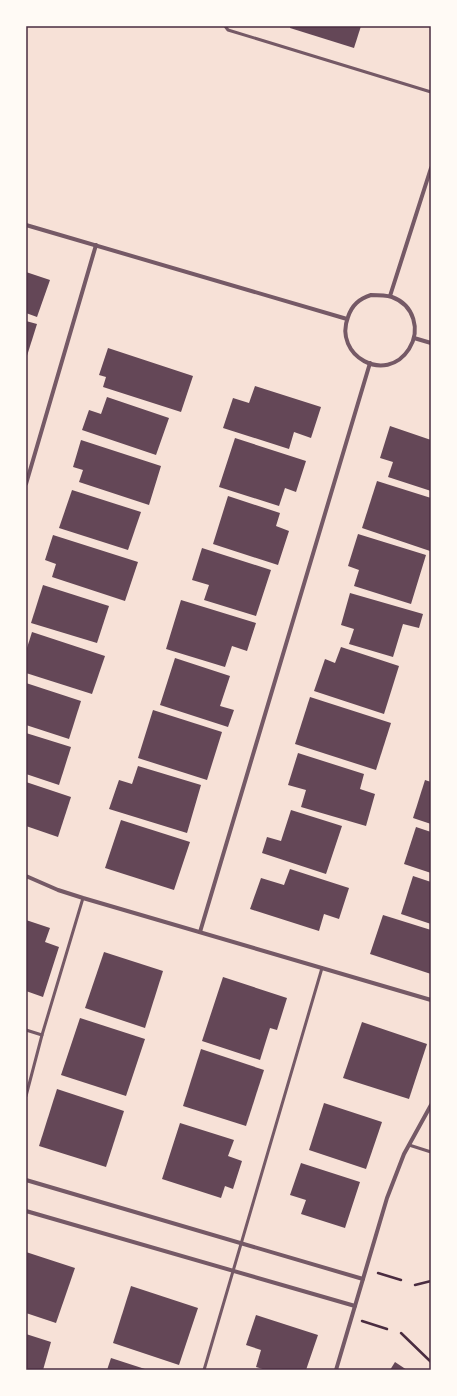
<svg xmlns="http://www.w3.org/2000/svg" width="457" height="1396" font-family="Barlow,sans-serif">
<rect width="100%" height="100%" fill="#f7e1d7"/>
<g fill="#644757">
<polygon points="290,26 361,26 354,48 290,28"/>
<polygon points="26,272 50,280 37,317 26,313"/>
<polygon points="26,321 37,324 26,359"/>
<polygon points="108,348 193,376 181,412 103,387 106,377 99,375"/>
<polygon points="255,386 321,407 311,438 294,432 289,449 223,428 233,398 249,403"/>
<polygon points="107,397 169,418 156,455 82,430 89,410 101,414"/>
<polygon points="390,426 431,440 431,491 388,477 393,462 380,458"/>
<polygon points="235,438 306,461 296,492 285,488 279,506 219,487"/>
<polygon points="81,440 161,466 149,505 79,482 83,470 73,467"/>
<polygon points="377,481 431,498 430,551 362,528"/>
<polygon points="72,490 141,512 128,550 59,528"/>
<polygon points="228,496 280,513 276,526 289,531 278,565 213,544"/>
<polygon points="358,534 426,555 411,604 354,586 359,570 348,566"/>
<polygon points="53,535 138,562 125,601 52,577 56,564 45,560"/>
<polygon points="202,548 271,570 256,616 204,600 209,585 192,580"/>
<polygon points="43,585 109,606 97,643 31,623"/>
<polygon points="350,593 423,614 419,628 403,624 393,657 349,644 354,629 341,625"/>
<polygon points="181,600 256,623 247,651 232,646 225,667 166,649"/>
<polygon points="32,632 105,656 92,694 26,673 26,651"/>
<polygon points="341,647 399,666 384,714 314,691 325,659 335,663"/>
<polygon points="175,658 230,676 220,706 234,710 228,727 160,705"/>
<polygon points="26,683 81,701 69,739 26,725"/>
<polygon points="310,697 391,723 376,770 295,744"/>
<polygon points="153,710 222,732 207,780 138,758"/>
<polygon points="26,733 71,747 59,785 26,774"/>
<polygon points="298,753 364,774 360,789 375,794 366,826 301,807 306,790 288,785"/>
<polygon points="138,766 201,785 187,833 109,809 119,780 132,784"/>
<polygon points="425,780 431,782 431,824 413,818"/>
<polygon points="26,782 71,797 58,837 26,826"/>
<polygon points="291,810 342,826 326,874 262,853 267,837 281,841"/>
<polygon points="121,820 190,842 174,890 105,868"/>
<polygon points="416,827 431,832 431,873 404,864"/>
<polygon points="290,869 349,888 339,919 324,914 319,931 250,909 261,878 284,885"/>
<polygon points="413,876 431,882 431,924 401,914"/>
<polygon points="383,915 431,930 431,974 370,954"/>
<polygon points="26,920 50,928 45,942 59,947 43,997 26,991"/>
<polygon points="104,952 163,971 145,1028 85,1008"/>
<polygon points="223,977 287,998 277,1030 270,1028 260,1060 202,1041"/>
<polygon points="80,1018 145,1039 126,1096 61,1075"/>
<polygon points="362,1022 427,1044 409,1099 343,1078"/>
<polygon points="201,1049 264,1070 246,1126 183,1106"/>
<polygon points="57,1089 124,1111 106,1167 39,1146"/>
<polygon points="324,1103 382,1122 366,1169 309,1150"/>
<polygon points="180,1123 234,1140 228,1156 242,1161 233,1189 225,1186 221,1198 162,1179"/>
<polygon points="301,1163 360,1182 345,1228 301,1214 306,1200 290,1195"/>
<polygon points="26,1252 75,1268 56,1323 26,1313"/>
<polygon points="131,1286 198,1308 179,1365 113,1343"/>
<polygon points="256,1315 318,1335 306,1370 266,1370 256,1367 261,1350 246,1345"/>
<polygon points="26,1334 51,1342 43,1370 26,1370"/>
<polygon points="111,1358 148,1370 107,1370"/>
<polygon points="395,1362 407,1370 390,1370"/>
</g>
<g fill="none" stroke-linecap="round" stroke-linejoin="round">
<g stroke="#4a2c40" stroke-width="2.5">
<polyline points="378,1273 401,1280"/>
<polyline points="415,1285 431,1281"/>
<polyline points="362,1321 387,1329"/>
<polyline points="401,1333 431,1362"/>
</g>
<g stroke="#755966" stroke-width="3">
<polyline points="225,26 228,30 431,92"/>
<polyline points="26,1030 42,1035"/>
<polyline points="26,1096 42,1035 83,898"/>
<polyline points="409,1145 431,1152"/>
<polyline points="204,1370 322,968"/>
</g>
<g stroke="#755966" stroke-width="4">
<polyline points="26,225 347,319"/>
<path d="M371,295C378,295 385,295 392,297C414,305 421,330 409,349C386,385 333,356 348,317C352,305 359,299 371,295Z"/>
<polyline points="390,296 431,168"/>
<polyline points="414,338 431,343"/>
<polyline points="26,484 96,245"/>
<polyline points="26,876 58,890 83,898 431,1000"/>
<polyline points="200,932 370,363"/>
<polyline points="26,1180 363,1279"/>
<polyline points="26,1211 355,1306"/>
<polyline points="336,1370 387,1198 404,1154 431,1105"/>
</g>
</g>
<rect width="457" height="1396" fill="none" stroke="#fffaf5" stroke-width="54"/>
<rect x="27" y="27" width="403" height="1342" fill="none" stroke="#4a2c40" stroke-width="1.5"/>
</svg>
